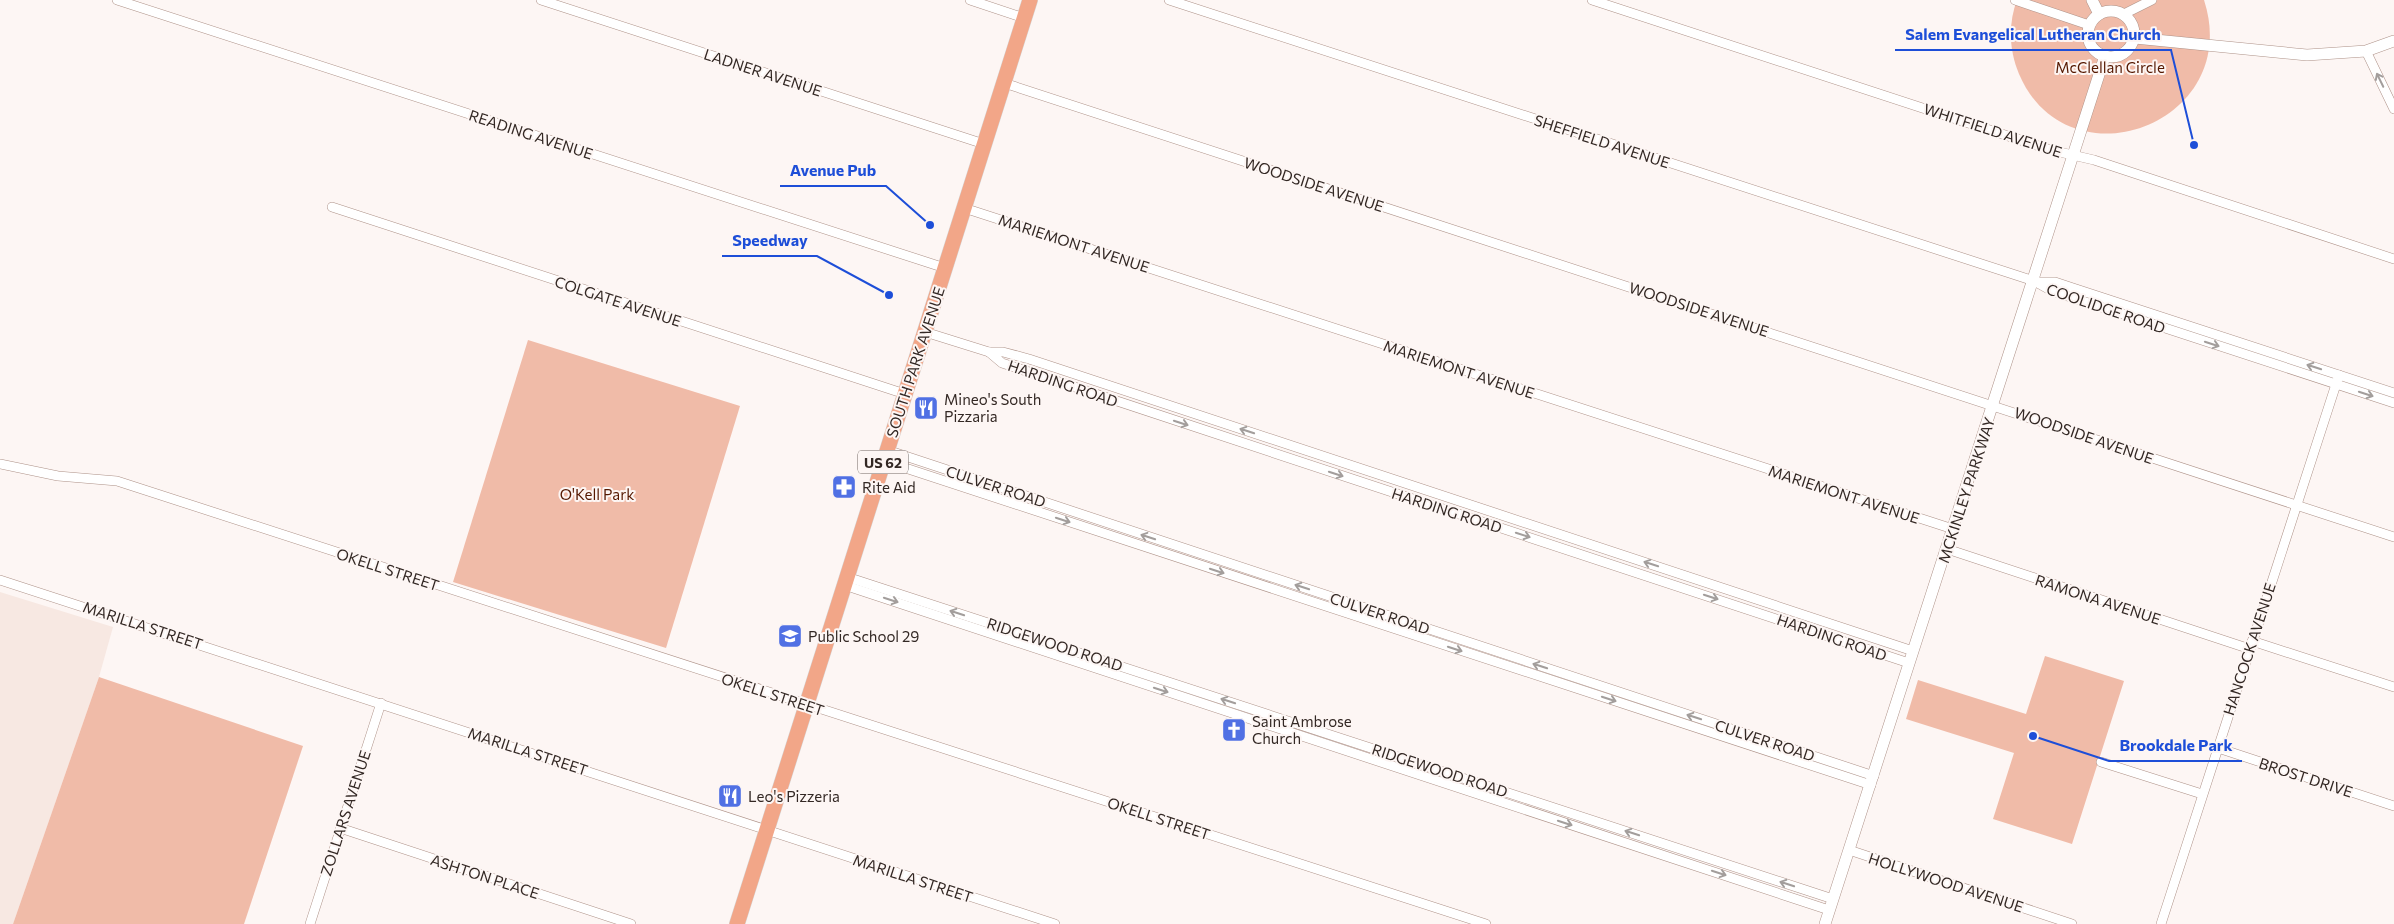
<svg xmlns="http://www.w3.org/2000/svg" width="2394" height="924" font-family="Commissioner,sans-serif">
<rect width="100%" height="100%" fill="#fdf6f4"/>
<polygon fill="#f7e8e2" points="0,592 113,627 99,677 13,924 0,924"/>
<g fill="#f0bba8">
<path d="M2017,0H2204C2244,123 2068,189 2019,74C2009,50 2008,24 2017,0Z"/>
<polygon points="528,340 740,406 666,648 453,582"/>
<polygon points="2045,656 2124,681 2072,844 1993,819 2014,753 1906,719 1918,680 2026,714"/>
<polygon points="99,677 303,746 244,924 13,924"/>
</g>
<g fill="none" stroke-linecap="round" stroke-linejoin="round">
<defs>
<g id="minor">
<polyline points="117,0 945,268"/>
<polyline points="541,0 984,144"/>
<polyline points="970,0 1024,18"/>
<polyline points="1169,0 2034,281 2052,291 2394,403"/>
<polyline points="1592,0 2051,150 2094,160 2394,259"/>
<polyline points="2015,0 2089,25"/>
<polyline points="2124,14 2152,0"/>
<polyline points="2366,51 2394,109"/>
<polyline points="1004,83 2394,537"/>
<polyline points="332,207 905,394"/>
<polyline points="964,208 1953,529"/>
<polyline points="2037,282 2055,282 2073,288 2394,393"/>
<polyline points="925,332 989,352 1003,352 1029,359 1913,651"/>
<polyline points="989,352 1002,363 1909,663"/>
<polyline points="887,450 1874,776"/>
<polyline points="884,461 1871,785"/>
<polyline points="0,464 58,476 117,481 1486,924"/>
<polyline points="1947,549 2250,649"/>
<polyline points="847,577 1833,899"/>
<polyline points="0,580 1055,924"/>
<polyline points="844,585 1829,910"/>
<polyline points="2252,641 2394,687"/>
<polyline points="2218,748 2394,806"/>
<polyline points="2101,762 2202,794"/>
<polyline points="340,828 631,924"/>
<polyline points="1849,850 2072,924"/>
<polyline points="310,924 381,703"/>
<polyline points="2161,924 2339,375"/>
</g>
<g id="tertiary">
<polyline points="2092,0 2099,14"/>
<circle cx="2111" cy="34" r="23"/>
<polyline points="2135,38 2307,55 2366,51 2394,41"/>
<polyline points="1825,924 2105,56"/>
</g>
<polyline id="primary" points="737,924 1030,0"/>
</defs>
<use href="#minor" stroke="#ae9288" stroke-width="10"/>
<use href="#tertiary" stroke="#ae9288" stroke-width="12"/>
<use href="#primary" stroke="#d6d4d3" stroke-width="16"/>
<use href="#minor" stroke="#fff" stroke-width="9"/>
<use href="#tertiary" stroke="#fff" stroke-width="11"/>
<use href="#primary" stroke="#f2a688" stroke-width="15"/>
</g>
<defs><path id="oneway-shaft" d="M-6 0H5M1.5-3L5.5 0L1.5 3" fill="none" stroke-width="1.6" stroke-linecap="round" stroke-linejoin="round" transform="scale(1.25)"/></defs>
<g stroke="#a39e9c">
<use href="#oneway-shaft" transform="translate(2380 80) rotate(-116)"/>
<use href="#oneway-shaft" transform="translate(2212 344) rotate(18)"/>
<use href="#oneway-shaft" transform="translate(2314 367) rotate(-162)"/>
<use href="#oneway-shaft" transform="translate(2366 394) rotate(18)"/>
<use href="#oneway-shaft" transform="translate(1181 423) rotate(18)"/>
<use href="#oneway-shaft" transform="translate(1247 431) rotate(-162)"/>
<use href="#oneway-shaft" transform="translate(1336 474) rotate(18)"/>
<use href="#oneway-shaft" transform="translate(1063 520) rotate(18)"/>
<use href="#oneway-shaft" transform="translate(1523 535) rotate(18)"/>
<use href="#oneway-shaft" transform="translate(1148 537) rotate(-162)"/>
<use href="#oneway-shaft" transform="translate(1651 564) rotate(-162)"/>
<use href="#oneway-shaft" transform="translate(1217 571) rotate(18)"/>
<use href="#oneway-shaft" transform="translate(1302 587) rotate(-162)"/>
<use href="#oneway-shaft" transform="translate(1711 597) rotate(18)"/>
<use href="#oneway-shaft" transform="translate(891 600) rotate(18)"/>
<use href="#oneway-shaft" transform="translate(957 613) rotate(-162)"/>
<use href="#oneway-shaft" transform="translate(1455 649) rotate(18)"/>
<use href="#oneway-shaft" transform="translate(1540 666) rotate(-162)"/>
<use href="#oneway-shaft" transform="translate(1161 690) rotate(18)"/>
<use href="#oneway-shaft" transform="translate(1609 699) rotate(18)"/>
<use href="#oneway-shaft" transform="translate(1228 701) rotate(-162)"/>
<use href="#oneway-shaft" transform="translate(1694 717) rotate(-162)"/>
<use href="#oneway-shaft" transform="translate(1565 823) rotate(18)"/>
<use href="#oneway-shaft" transform="translate(1632 833) rotate(-162)"/>
<use href="#oneway-shaft" transform="translate(1719 873) rotate(18)"/>
<use href="#oneway-shaft" transform="translate(1787 884) rotate(-162)"/>
</g>
<defs>
<symbol id="restaurant-square" viewBox="-11 -11 22 22"><rect x="-9" y="-9" width="18" height="18" rx="4" fill="#5070e4" stroke="#fdf6f4"/><path d="M-5-6h1v4h1v-4h1v4h1v-4h1v5L-1.5 .5V6h-2V.5L-5-1ZM5-6V6H3V1.5H1.5Q1.5-4 5-6Z" fill="#fff"/></symbol>
<symbol id="pharmacy-square" viewBox="-11 -11 22 22"><rect x="-9" y="-9" width="18" height="18" rx="4" fill="#5070e4" stroke="#fdf6f4"/><path d="M-2-6h4v4h4v4h-4v4h-4v-4h-4v-4h4Z" fill="#fff"/></symbol>
<symbol id="school-square" viewBox="-11 -11 22 22"><rect x="-9" y="-9" width="18" height="18" rx="4" fill="#5070e4" stroke="#fdf6f4"/><path d="M0-5L7-2L0 1L-7-2ZM-4 1L0 2.5L4 1V4Q0 6-4 4Z" fill="#fff"/></symbol>
<symbol id="church-square" viewBox="-11 -11 22 22"><rect x="-9" y="-9" width="18" height="18" rx="4" fill="#5070e4" stroke="#fdf6f4"/><path d="M-1.2-6h2.4v3.5h3.3v2.4h-3.3V6h-2.4V-.1h-3.3v-2.4h3.3Z" fill="#fff"/></symbol>
</defs>
<g fill-rule="evenodd">
<use href="#restaurant-square" x="912" y="394" width="28" height="28"/>
<use href="#pharmacy-square" x="830" y="473" width="28" height="28"/>
<use href="#school-square" x="776" y="622" width="28" height="28"/>
<use href="#church-square" x="1220" y="716" width="28" height="28"/>
<use href="#restaurant-square" x="716" y="782" width="28" height="28"/>
</g>
<g text-anchor="middle" dominant-baseline="central" stroke-width="4" stroke-linejoin="round" paint-order="stroke">
<rect fill="#fdf6f4" stroke="#706662" stroke-width="1" x="858" y="450.5" width="50" height="23" rx="4"/>
<g font-size="14" font-weight="bold" fill="#332824">
<text x="883" y="462">US 62</text>
</g>
<g font-size="15" fill="#551800" stroke="#fdf6f4">
<text x="2110" y="67">McClellan Circle</text>
<text x="597" y="494">O'Kell Park</text>
</g>
<g font-size="15" fill="#332824" stroke="#fdf6f4">
<text transform="translate(763 72) rotate(18)">LADNER AVENUE</text>
<text transform="translate(1993 130) rotate(18)">WHITFIELD AVENUE</text>
<text transform="translate(531 134) rotate(18)">READING AVENUE</text>
<text transform="translate(1602 141) rotate(18)">SHEFFIELD AVENUE</text>
<text transform="translate(1314 184) rotate(18)">WOODSIDE AVENUE</text>
<text transform="translate(1074 243) rotate(18)">MARIEMONT AVENUE</text>
<text transform="translate(618 301) rotate(18)">COLGATE AVENUE</text>
<text transform="translate(2106 308) rotate(19)">COOLIDGE ROAD</text>
<text transform="translate(1699 309) rotate(18)">WOODSIDE AVENUE</text>
<text transform="translate(915 362) rotate(-72)">SOUTH PARK AVENUE</text>
<text transform="translate(1459 369) rotate(18)">MARIEMONT AVENUE</text>
<text transform="translate(1063 383) rotate(19)">HARDING ROAD</text>
<text transform="translate(2084 435) rotate(19)">WOODSIDE AVENUE</text>
<text transform="translate(996 486) rotate(18)">CULVER ROAD</text>
<text transform="translate(1966 490) rotate(-72)">MCKINLEY PARKWAY</text>
<text transform="translate(1844 494) rotate(18)">MARIEMONT AVENUE</text>
<text transform="translate(1447 510) rotate(18)">HARDING ROAD</text>
<text transform="translate(388 569) rotate(18)">OKELL STREET</text>
<text transform="translate(2098 599) rotate(18)">RAMONA AVENUE</text>
<text transform="translate(1380 613) rotate(18)">CULVER ROAD</text>
<text transform="translate(143 625) rotate(18)">MARILLA STREET</text>
<text transform="translate(1832 637) rotate(19)">HARDING ROAD</text>
<text transform="translate(1055 644) rotate(18)">RIDGEWOOD ROAD</text>
<text transform="translate(2249 649) rotate(-72)">HANCOCK AVENUE</text>
<text transform="translate(773 694) rotate(18)">OKELL STREET</text>
<text transform="translate(1765 740) rotate(18)">CULVER ROAD</text>
<text transform="translate(528 751) rotate(18)">MARILLA STREET</text>
<text transform="translate(1440 770) rotate(18)">RIDGEWOOD ROAD</text>
<text transform="translate(2306 777) rotate(18)">BROST DRIVE</text>
<text transform="translate(345 813) rotate(-72)">ZOLLARS AVENUE</text>
<text transform="translate(1159 818) rotate(18)">OKELL STREET</text>
<text transform="translate(485 876) rotate(18)">ASHTON PLACE</text>
<text transform="translate(913 878) rotate(18)">MARILLA STREET</text>
<text transform="translate(1946 882) rotate(18)">HOLLYWOOD AVENUE</text>
</g>
<g font-size="15" fill="#332824" stroke="#fdf6f4" text-anchor="start">
<text x="944" y="399">Mineo's South<tspan x="944" dy="17">Pizzaria</tspan></text>
<text x="862" y="487">Rite Aid</text>
<text x="808" y="636">Public School 29</text>
<text x="1252" y="721">Saint Ambrose<tspan x="1252" dy="17">Church</tspan></text>
<text x="748" y="796">Leo's Pizzeria</text>
</g>
</g>
<path fill="none" stroke="#1d4ed8" stroke-width="2" d="M2194 145L2171 50H1895M930 225L886 186H780M889 295L817 256H722M2033 736L2109 761H2242"/>
<g fill="#1d4ed8" stroke="#fdf6f4" stroke-width="2">
<circle cx="2194" cy="145" r="5"/>
<circle cx="930" cy="225" r="5"/>
<circle cx="889" cy="295" r="5"/>
<circle cx="2033" cy="736" r="5"/>
</g>
<g font-size="16" text-anchor="middle" font-weight="bold" fill="#1d4ed8" stroke="#fdf6f4" stroke-width="4" stroke-linejoin="round" paint-order="stroke">
<text x="2033" y="40">Salem Evangelical Lutheran Church</text>
<text x="833" y="176">Avenue Pub</text>
<text x="770" y="246">Speedway</text>
<text x="2176" y="751">Brookdale Park</text>
</g>
</svg>
